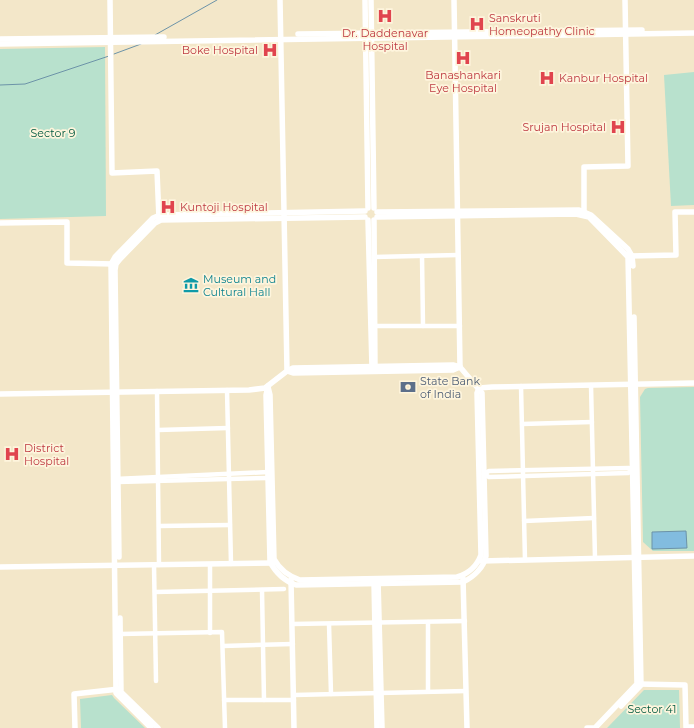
<svg xmlns="http://www.w3.org/2000/svg" width="694" height="728" font-family="Montserrat,sans-serif">
<rect width="100%" height="100%" fill="#f3e7c9"/>
<g fill="#b8e1cd">
<polygon points="105,47 106,216 0,219 0,49"/>
<polygon points="694,72 694,205 671,206 664,75"/>
<polygon points="694,387 694,551 653,551 643,542 640,397 645,389 648,388"/>
<polygon points="644,690 679,690 680,728 607,728"/>
<polygon points="112,695 114,698 145,728 81,728 80,699"/>
</g>
<polygon fill="#82bcdf" stroke="#6c93a8" points="686,531 687,548 652,549 652,532"/>
<g fill="none" stroke-linecap="round" stroke-linejoin="round">
<g stroke="#6c93a8" stroke-width="1">
<polyline points="155,35 217,0"/>
<polyline points="114,54 141,44"/>
<polyline points="0,85 25,84 109,56"/>
</g>
<g stroke="#fff" stroke-width="4.5">
<polyline points="422,256 423,326"/>
<polyline points="374,257 458,255"/>
<polyline points="376,326 460,326"/>
<polyline points="591,385 595,558"/>
<polyline points="521,386 525,560"/>
<polyline points="227,390 231,564"/>
<polyline points="157,391 159,565"/>
<polyline points="522,424 592,422"/>
<polyline points="158,430 228,428"/>
<polyline points="484,474 489,477 628,473 633,470"/>
<polyline points="484,474 489,471 629,468 633,470"/>
<polyline points="115,479 268,472"/>
<polyline points="115,481 118,482 268,478"/>
<polyline points="524,521 594,518"/>
<polyline points="159,526 230,525"/>
<polyline points="154,565 156,681"/>
<polyline points="210,565 210,633"/>
<polyline points="262,590 264,700"/>
<polyline points="155,592 284,589"/>
<polyline points="428,622 428,691"/>
<polyline points="292,624 465,621"/>
<polyline points="329,624 331,694"/>
<polyline points="120,634 222,632 225,728"/>
<polyline points="223,646 293,644"/>
<polyline points="294,695 466,691"/>
<polyline points="224,700 294,700"/>
</g>
<g stroke="#fff" stroke-width="5.5">
<polyline points="110,0 112,173 157,171 159,219"/>
<polyline points="365,0 368,208"/>
<polyline points="371,0 374,208"/>
<polyline points="298,34 642,30"/>
<polyline points="0,39 164,37"/>
<polyline points="0,44 694,33"/>
<polyline points="377,212 579,210 591,215 628,249 632,256 633,266"/>
<polyline points="584,215 584,167 628,166 625,0"/>
<polyline points="377,217 576,214 589,217 628,257 637,684 595,728 587,728"/>
<polyline points="368,220 372,368"/>
<polyline points="374,220 375,370"/>
<polyline points="0,223 67,222 67,263 114,264"/>
<polyline points="630,256 676,255 675,212 694,212"/>
<polygon points="453,365 460,367 453,370 293,373 287,371 293,368"/>
<path d="M268,386L266,395L270,562C276,573 284,581 296,585L463,582C474,577 484,567 486,556L482,393L460,367L454,0"/>
<path d="M268,387L270,395L274,559C280,570 288,576 300,580L457,577C468,574 477,566 481,555L477,393L479,388"/>
<polyline points="479,388 492,387 694,383"/>
<polyline points="0,394 249,390 265,388 287,371 280,0"/>
<polyline points="119,557 115,270 116,264 120,259 155,223 161,220 365,217"/>
<polyline points="482,561 694,556"/>
<polyline points="0,567 273,563"/>
<polyline points="463,578 467,728"/>
<polyline points="291,580 294,728"/>
<polyline points="378,580 382,728"/>
<polyline points="376,581 374,583 377,728"/>
<polyline points="120,618 121,692 158,728"/>
<polyline points="639,684 685,685 686,727 694,727"/>
<polyline points="621,706 641,685 634,317"/>
<polyline points="75,728 74,694 119,689"/>
<polyline points="151,728 116,693 111,264 115,257 153,218 160,215 365,211"/>
</g>
</g>
<defs>
<symbol id="hospital-bare" viewBox="-9 -9 18 18"><path d="M-5-5h3v3.5h4V-5h3V5h-3V1.5h-4V5h-3Z" fill="#e0444e" stroke="#fef5dd" stroke-width="2.5" paint-order="stroke"/></symbol>
<symbol id="museum-bare" viewBox="-9 -9 18 18"><path d="M0-6L6-3V-2H-6V-3ZM-5-1h2V3h-2ZM-1-1h2V3h-2ZM3-1h2V3H3ZM-6 4H6V6H-6Z" fill="#0f9aa8" stroke="#fef5dd" stroke-width="2.5" paint-order="stroke"/></symbol>
<symbol id="bank-bare" viewBox="-9 -9 18 18"><path d="M-6-4H6V4H-6ZM0-2.3a2.3 2.3 0 1 0 0 4.6a2.3 2.3 0 1 0 0-4.6Z" fill="#5c6f8a" stroke="#fef5dd" stroke-width="2.5" paint-order="stroke"/></symbol>
</defs>
<g fill-rule="evenodd">
<use href="#hospital-bare" x="374" y="5" width="22" height="22"/>
<use href="#hospital-bare" x="466" y="13" width="22" height="22"/>
<use href="#hospital-bare" x="259" y="39" width="22" height="22"/>
<use href="#hospital-bare" x="452" y="47" width="22" height="22"/>
<use href="#hospital-bare" x="536" y="67" width="22" height="22"/>
<use href="#hospital-bare" x="607" y="116" width="22" height="22"/>
<use href="#hospital-bare" x="157" y="196" width="22" height="22"/>
<use href="#museum-bare" x="180" y="274" width="22" height="22"/>
<use href="#bank-bare" x="397" y="376" width="22" height="22"/>
<use href="#hospital-bare" x="1" y="443" width="22" height="22"/>
</g>
<g text-anchor="middle" dominant-baseline="central" stroke-width="3.5" stroke-linejoin="round" paint-order="stroke">
<g font-size="11" fill="#be3a42" stroke="#fef5dd" text-anchor="start">
<text x="489" y="18">Sanskruti<tspan x="489" dy="13">Homeopathy Clinic</tspan></text>
<text x="385" y="33" text-anchor="middle">Dr. Daddenavar<tspan x="385" dy="13">Hospital</tspan></text>
<text x="258" y="50" text-anchor="end">Boke Hospital</text>
<text x="463" y="75" text-anchor="middle">Banashankari<tspan x="463" dy="13">Eye Hospital</tspan></text>
<text x="559" y="78">Kanbur Hospital</text>
<text x="606" y="127" text-anchor="end">Srujan Hospital</text>
<text x="180" y="207">Kuntoji Hospital</text>
<text x="24" y="448">District<tspan x="24" dy="13">Hospital</tspan></text>
</g>
<g font-size="11" fill="#01593f" stroke="#fef5dd">
<text x="53" y="133">Sector 9</text>
<text x="652" y="709">Sector 41</text>
</g>
<g font-size="11" fill="#0d838f" stroke="#fef5dd" text-anchor="start">
<text x="203" y="279">Museum and<tspan x="203" dy="13">Cultural Hall</tspan></text>
</g>
<g font-size="11" fill="#4e5e75" stroke="#fef5dd" text-anchor="start">
<text x="420" y="381">State Bank<tspan x="420" dy="13">of India</tspan></text>
</g>
</g>
</svg>
